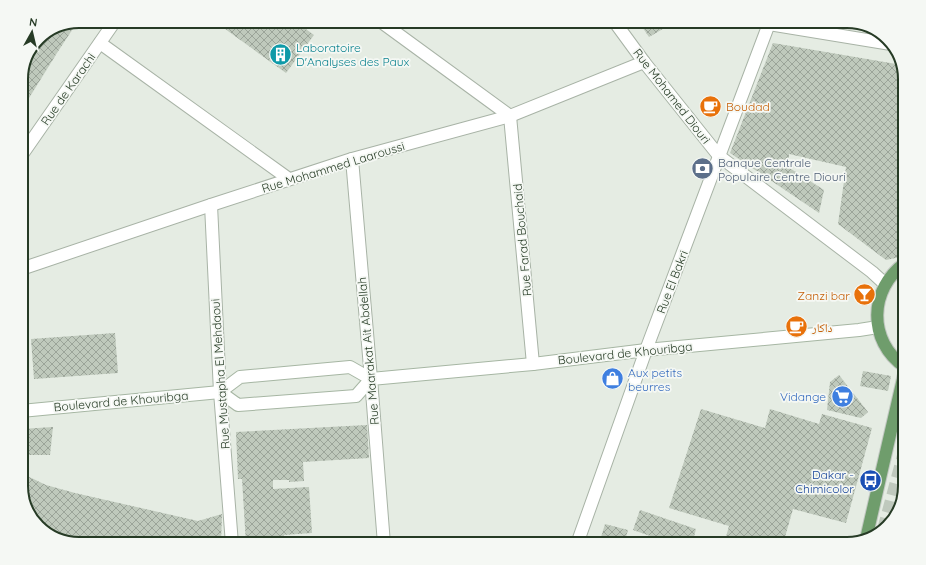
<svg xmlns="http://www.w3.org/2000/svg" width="926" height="565" font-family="Quicksand,'Noto Naskh Arabic',sans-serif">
<defs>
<pattern id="building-cross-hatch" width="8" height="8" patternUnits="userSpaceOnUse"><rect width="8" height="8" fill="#bfc9bc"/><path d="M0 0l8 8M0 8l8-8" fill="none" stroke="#9ba499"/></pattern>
</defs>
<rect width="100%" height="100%" fill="#e5ece3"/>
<g fill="url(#building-cross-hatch)">
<polygon points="78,21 57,53 21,111 21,75 38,38"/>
<polygon points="214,21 295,21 314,35 286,73"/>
<polygon points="638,21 665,21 668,26 649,37"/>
<polygon points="773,43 902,65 905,75 905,256 886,260 838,224 846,167 789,154 788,167 824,190 819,213 730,153"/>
<polygon points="115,333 118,373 34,379 31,339"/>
<polygon points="863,371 891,376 888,391 860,386"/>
<polygon points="839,375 868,412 861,418 827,410 830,382"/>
<polygon points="701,409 765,428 770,409 819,424 822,414 872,428 846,523 793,509 783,544 724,544 729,526 669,508"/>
<polygon points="367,425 369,458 303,462 304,481 289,482 289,480 273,480 273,489 309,487 312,533 284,535 285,544 246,544 242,479 238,479 236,432"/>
<polygon points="53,427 50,455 21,455 21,429"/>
<polygon points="21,473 46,485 75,493 198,521 222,514 221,544 83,544 61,536 44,530 29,515 21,490"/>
<polygon points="640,510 696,529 694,537 705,540 704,544 673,544 633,530"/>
<polygon points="605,524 628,530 624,544 599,544"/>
</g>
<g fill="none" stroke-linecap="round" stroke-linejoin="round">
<polyline stroke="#bfc9bd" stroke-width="12" stroke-dasharray="12 6" stroke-linecap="butt" points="883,530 905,448"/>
<defs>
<g id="minor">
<polyline points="380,21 510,116 533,364"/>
<polyline points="769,24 891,44"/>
<polyline points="100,43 289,179"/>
<polyline points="352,159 371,379 384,544"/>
<polyline points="211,205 220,392 232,544"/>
<polyline points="21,269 211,205 352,159 510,116 644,62"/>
<polyline points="577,544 646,350 770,21"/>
</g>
<g id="tertiary">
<polyline points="614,21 644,62 719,156 872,272 885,284"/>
<polyline points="21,156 115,21"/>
</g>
<g id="secondary">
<polyline points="220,392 238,405 356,396 371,379"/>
<polyline points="21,411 220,392 240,377 350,367 371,379 533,364 646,350 859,330 878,327"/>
</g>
<g id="primary">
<path d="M905,263C869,289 867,341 905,367"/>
<polyline points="866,539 905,370"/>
</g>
</defs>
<use href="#minor" stroke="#a8b3a6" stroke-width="14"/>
<use href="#tertiary" stroke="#a8b3a6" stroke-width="14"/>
<use href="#secondary" stroke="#a6b6a3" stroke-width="14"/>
<use href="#primary" stroke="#c2c8c2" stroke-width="14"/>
<use href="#minor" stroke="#fff" stroke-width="12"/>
<use href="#tertiary" stroke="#fff" stroke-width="12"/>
<use href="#secondary" stroke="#fff" stroke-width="12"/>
<use href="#primary" stroke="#6f9d6c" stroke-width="12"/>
</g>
<defs>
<symbol id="building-disc" viewBox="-11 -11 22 22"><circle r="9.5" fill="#0f9aa8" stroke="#f5f8f4"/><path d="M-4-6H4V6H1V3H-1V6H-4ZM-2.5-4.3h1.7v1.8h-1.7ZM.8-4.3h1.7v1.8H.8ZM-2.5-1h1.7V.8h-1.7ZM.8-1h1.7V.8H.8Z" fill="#fff"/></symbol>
<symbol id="cafe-disc" viewBox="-11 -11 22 22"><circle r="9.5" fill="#e8710a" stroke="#f5f8f4"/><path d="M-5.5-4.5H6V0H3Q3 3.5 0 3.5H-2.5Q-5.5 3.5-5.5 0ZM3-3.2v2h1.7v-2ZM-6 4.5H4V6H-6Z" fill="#fff"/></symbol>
<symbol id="bank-disc" viewBox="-11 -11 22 22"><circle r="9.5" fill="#5c6f8a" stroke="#f5f8f4"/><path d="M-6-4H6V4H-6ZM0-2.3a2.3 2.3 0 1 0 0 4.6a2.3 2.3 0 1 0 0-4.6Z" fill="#fff"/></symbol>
<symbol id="bar-disc" viewBox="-11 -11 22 22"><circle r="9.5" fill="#e8710a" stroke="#f5f8f4"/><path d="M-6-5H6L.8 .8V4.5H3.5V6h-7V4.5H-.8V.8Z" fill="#fff"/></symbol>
<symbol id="shop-disc" viewBox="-11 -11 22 22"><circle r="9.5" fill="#3f7fe0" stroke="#f5f8f4"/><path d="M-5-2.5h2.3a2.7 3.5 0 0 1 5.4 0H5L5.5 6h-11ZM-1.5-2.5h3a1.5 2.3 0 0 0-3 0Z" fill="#fff"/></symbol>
<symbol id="supermarket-disc" viewBox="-11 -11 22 22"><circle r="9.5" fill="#3f7fe0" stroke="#f5f8f4"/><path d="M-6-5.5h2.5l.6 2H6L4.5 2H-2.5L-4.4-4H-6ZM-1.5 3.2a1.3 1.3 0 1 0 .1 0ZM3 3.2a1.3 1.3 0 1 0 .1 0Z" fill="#fff"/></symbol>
<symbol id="bus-disc" viewBox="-11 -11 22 22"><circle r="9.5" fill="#1a4fb4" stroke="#f5f8f4"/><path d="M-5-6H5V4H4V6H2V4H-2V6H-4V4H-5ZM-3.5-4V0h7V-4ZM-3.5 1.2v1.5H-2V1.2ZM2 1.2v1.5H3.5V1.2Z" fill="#fff"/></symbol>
</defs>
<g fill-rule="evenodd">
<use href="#building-disc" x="268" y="42" width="25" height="25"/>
<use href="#cafe-disc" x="698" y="94" width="25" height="25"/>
<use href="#bank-disc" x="690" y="156" width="25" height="25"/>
<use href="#bar-disc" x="852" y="282" width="25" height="25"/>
<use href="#cafe-disc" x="784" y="314" width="25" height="25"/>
<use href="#shop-disc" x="600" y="366" width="25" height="25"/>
<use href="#supermarket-disc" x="830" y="384" width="25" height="25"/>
<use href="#bus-disc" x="858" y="468" width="25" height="25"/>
</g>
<g text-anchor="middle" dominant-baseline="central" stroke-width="3.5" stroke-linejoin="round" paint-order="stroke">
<g font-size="12" fill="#0d838f" stroke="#f5f8f4" text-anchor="start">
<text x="296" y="47">Laboratoire<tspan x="296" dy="14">D'Analyses des Paux</tspan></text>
</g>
<g font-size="12" fill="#263b25" stroke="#f5f8f4">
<text transform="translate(68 89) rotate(-55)">Rue de Karachi</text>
<text transform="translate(672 96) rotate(52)">Rue Mohamed Diouri</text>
<text transform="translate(333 167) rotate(-17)">Rue Mohammed Laaroussi</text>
<text transform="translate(522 240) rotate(-95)">Rue Farad Bouchaid</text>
<text transform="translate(672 282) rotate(-69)">Rue El Bakri</text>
<text transform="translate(368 351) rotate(-95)">Rue Maarakat Ait Abdellah</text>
<text transform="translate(625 353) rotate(-6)">Boulevard de Khouribga</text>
<text transform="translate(220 374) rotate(-94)">Rue Mustapha El Mehdaoui</text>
<text transform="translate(121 401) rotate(-5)">Boulevard de Khouribga</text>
</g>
<g font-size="12" fill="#c56008" stroke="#f5f8f4" text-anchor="start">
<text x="726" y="106">Boudad</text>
<text x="850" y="295" text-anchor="end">Zanzi bar</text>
<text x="812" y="327">داكار</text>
</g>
<g font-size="12" fill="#4e5e75" stroke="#f5f8f4" text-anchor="start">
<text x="718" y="162">Banque Centrale<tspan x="718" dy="14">Populaire Centre Diouri</tspan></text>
</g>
<g font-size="12" fill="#366cbe" stroke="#f5f8f4" text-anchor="start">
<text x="628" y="372">Aux petits<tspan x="628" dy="14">beurres</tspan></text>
<text x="826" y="396" text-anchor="end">Vidange</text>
</g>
<g font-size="12" fill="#164399" stroke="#f5f8f4" text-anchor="end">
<text x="854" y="474">Dakar -<tspan x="854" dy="14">Chimicolor</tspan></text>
</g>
</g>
<path d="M0 0H926V565H0ZM79 28H847A51 51 0 0 1 898 79V486A51 51 0 0 1 847 537H79A51 51 0 0 1 28 486V79A51 51 0 0 1 79 28Z" fill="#f5f8f4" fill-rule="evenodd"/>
<path fill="none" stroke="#263b25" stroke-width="2" d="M79 28H847A51 51 0 0 1 898 79V486A51 51 0 0 1 847 537H79A51 51 0 0 1 28 486V79A51 51 0 0 1 79 28Z"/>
<g transform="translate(32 32) rotate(8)" stroke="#f5f8f4" stroke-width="3" paint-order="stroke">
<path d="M0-3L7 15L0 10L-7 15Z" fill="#263b25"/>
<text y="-6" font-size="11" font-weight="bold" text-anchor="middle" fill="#263b25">N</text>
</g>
</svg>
